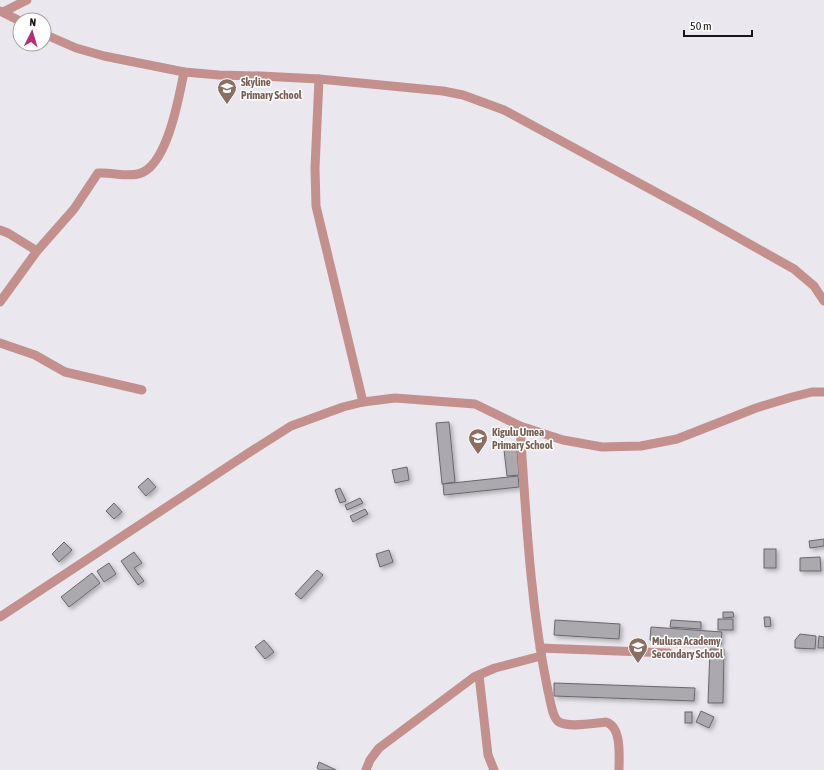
<svg xmlns="http://www.w3.org/2000/svg" width="824" height="770" font-family="'Asap Condensed',sans-serif">
<defs>
<filter id="shadow"><feDropShadow dx="2.5" dy="2.5" stdDeviation="2" flood-color="#0004"/></filter>
</defs>
<rect width="100%" height="100%" fill="#eae8ee"/>
<g fill="#aba9ae" stroke="#69676d" filter="url(#shadow)">
<polygon points="449,422 455,482 442,484 436,423"/>
<polygon points="517,449 519,475 507,476 504,450"/>
<polygon points="407,467 409,480 395,483 392,470"/>
<polygon points="518,476 519,487 444,495 443,484"/>
<polygon points="148,478 156,487 146,496 138,487"/>
<polygon points="340,488 346,501 340,503 335,490"/>
<polygon points="360,498 363,503 347,510 345,505"/>
<polygon points="114,503 122,512 114,519 106,511"/>
<polygon points="365,509 368,514 353,522 350,516"/>
<polygon points="824,539 824,546 810,548 809,541"/>
<polygon points="64,542 72,550 59,562 52,554"/>
<rect x="764" y="549" width="12" height="19"/>
<polygon points="389,550 393,562 380,567 376,554"/>
<polygon points="134,552 142,563 134,568 144,581 138,585 121,561"/>
<polygon points="820,557 821,571 800,571 800,558"/>
<polygon points="109,563 116,574 104,582 97,571"/>
<polygon points="317,570 323,575 301,599 295,594"/>
<polygon points="92,573 100,583 69,607 61,597"/>
<polygon points="723,612 733,612 734,617 723,618"/>
<polygon points="764,617 770,617 771,626 765,627"/>
<rect x="718" y="619" width="15" height="11"/>
<polygon points="555,620 620,624 619,639 554,635"/>
<polygon points="671,620 701,622 701,629 670,627"/>
<polygon points="651,627 722,632 721,645 650,640"/>
<polygon points="800,634 816,636 815,649 795,648 795,640"/>
<polygon points="819,636 824,637 824,648 818,648"/>
<polygon points="264,640 274,652 265,659 255,647"/>
<polygon points="710,649 724,649 723,703 708,703"/>
<polygon points="554,683 695,688 694,701 554,696"/>
<polygon points="701,711 714,717 709,728 696,722"/>
<rect x="685" y="712" width="7" height="11"/>
<polygon points="319,762 336,770 320,770 317,768"/>
</g>
<g fill="none" stroke-linecap="round" stroke-linejoin="round">
<g stroke="#c3908d" stroke-width="9">
<polyline points="0,11 20,21"/>
<polyline points="3,12 27,0"/>
<polyline points="44,34 76,48 104,56 184,72 219,75 261,76 319,79 443,91 463,95 504,110 698,215 794,269 814,286 824,301"/>
<polyline points="319,79 315,168 316,206 363,402"/>
<polyline points="0,230 8,233 37,251"/>
<path d="M0,302L37,251L74,209L98,173C111,172 125,177 138,174C167,168 179,97 184,72"/>
<polyline points="0,343 35,355 65,372 142,390"/>
<path d="M520,426C526,515 530,604 548,691C550,698 552,718 559,722C569,728 594,723 606,722C622,727 619,756 619,770"/>
<polyline points="0,617 250,452 291,426 343,407 363,402 395,398 475,404 520,426 563,440 602,447 641,446 677,439 756,408 792,397 812,392 824,392"/>
<polyline points="540,648 669,653"/>
<polyline points="479,675 488,755 494,770"/>
<polyline points="366,770 370,760 379,748 474,677 495,668 541,656"/>
</g>
</g>
<defs>
<symbol id="school-pin" viewBox="-11 -11 22 30"><path d="M0 17L-7.5 6A9.5 9.5 0 1 1 7.5 6Z" fill="#8d6e63" stroke="#fff"/><path d="M0-5L7-2L0 1L-7-2ZM-4 1L0 2.5L4 1V4Q0 6-4 4Z" fill="#fff"/></symbol>
</defs>
<g fill-rule="evenodd">
<use href="#school-pin" x="216" y="77" width="22" height="30"/>
<use href="#school-pin" x="467" y="427" width="22" height="30"/>
<use href="#school-pin" x="627" y="636" width="22" height="30"/>
</g>
<g text-anchor="middle" dominant-baseline="central" stroke-width="3" stroke-linejoin="round" paint-order="stroke">
<g font-size="11" font-weight="bold" fill="#785e54" stroke="#fff" text-anchor="start">
<text x="241" y="82">Skyline<tspan x="241" dy="13">Primary School</tspan></text>
<text x="492" y="432">Kigulu Umea<tspan x="492" dy="13">Primary School</tspan></text>
<text x="652" y="641">Mulusa Academy<tspan x="652" dy="13">Secondary School</tspan></text>
</g>
</g>
<g transform="translate(32 32) rotate(5)"><circle r="19" fill="#ffffff" stroke="#a2a2a3"/>
<path d="M0-3L7 15L0 10L-7 15Z" fill="#b3317b"/>
<text y="-6" font-size="11" font-weight="bold" text-anchor="middle" fill="#171618">N</text>
</g>
<path d="M684 30v6h68v-6" fill="none" stroke="#171618" stroke-width="2"/>
<text x="690" y="30" font-size="12" fill="#171618" stroke="#ffffff" stroke-width="3" paint-order="stroke">50 m</text>
</svg>
